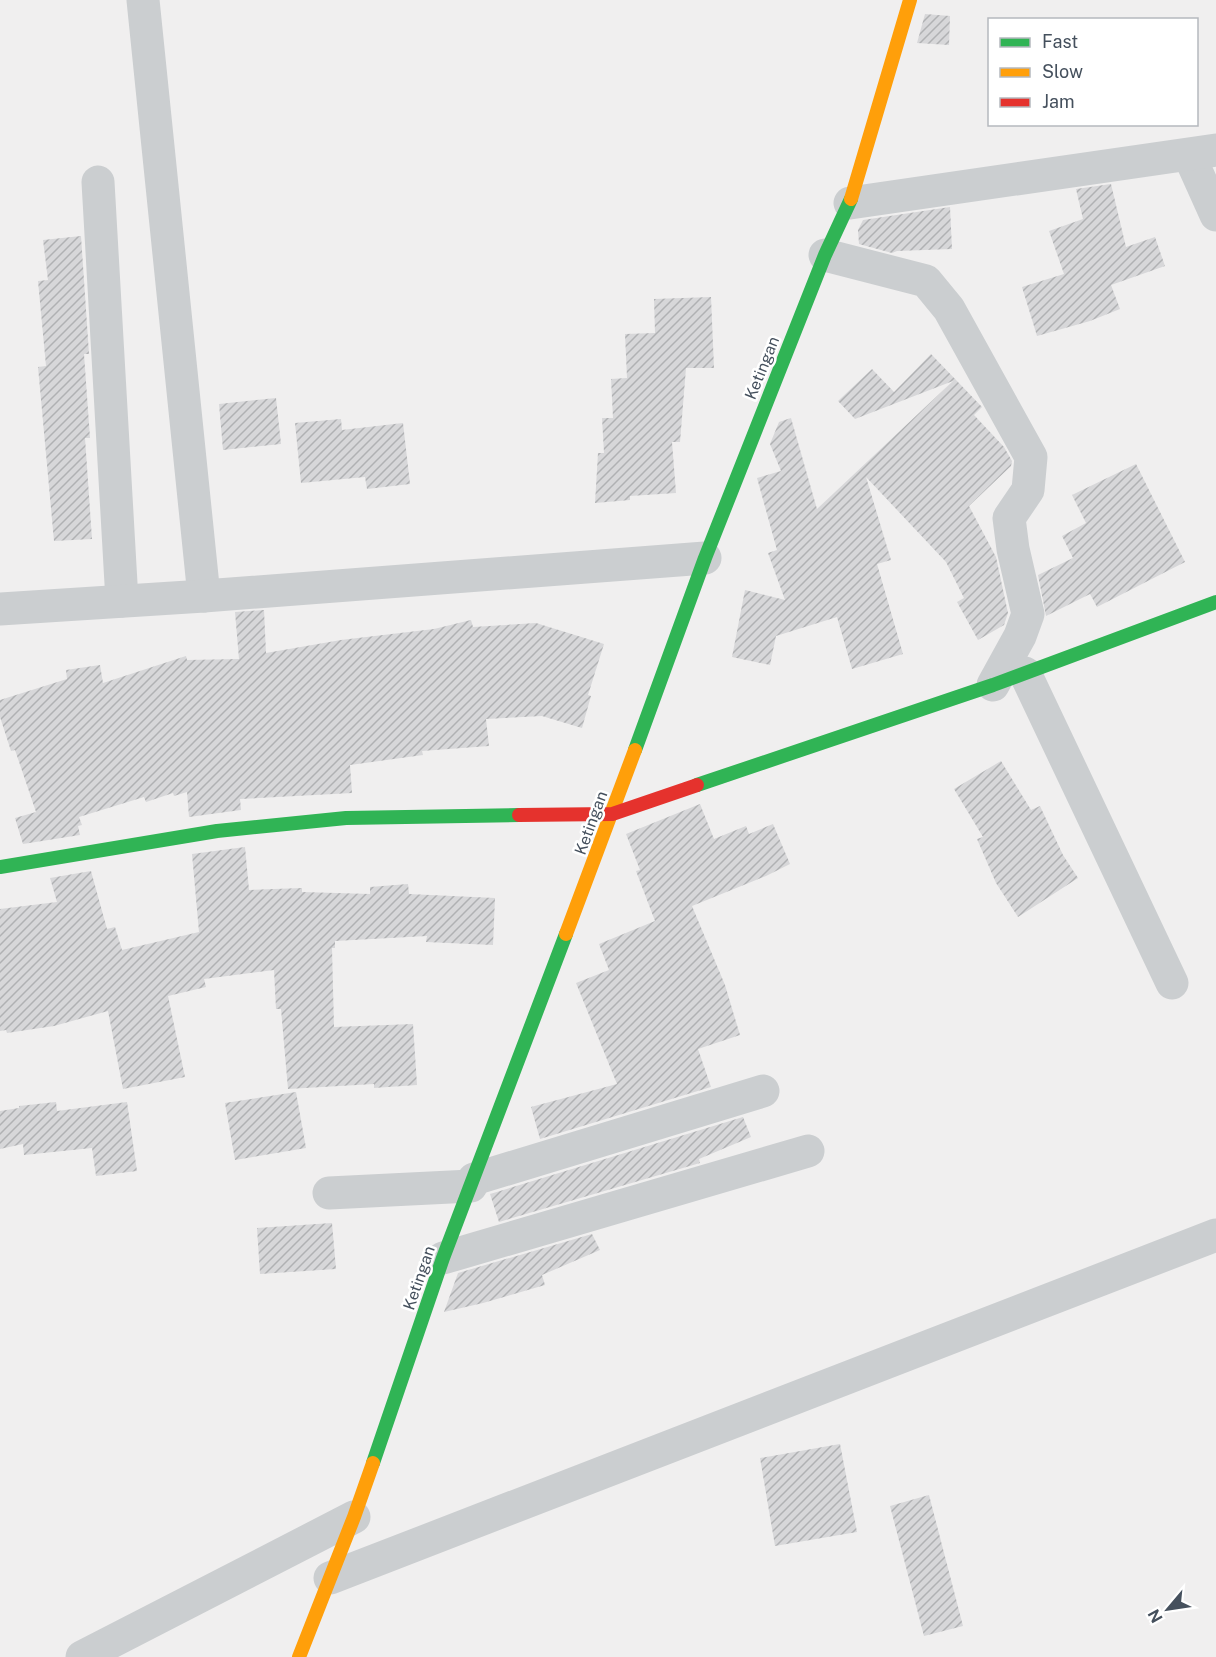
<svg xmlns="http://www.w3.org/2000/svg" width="1216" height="1657" font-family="'Public Sans',sans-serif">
<defs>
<pattern id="building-hatch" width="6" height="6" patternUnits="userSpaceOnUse" patternTransform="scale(1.5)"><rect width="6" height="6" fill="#d7d7d9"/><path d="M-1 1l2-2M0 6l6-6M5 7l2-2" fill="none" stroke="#b0b1b3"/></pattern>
</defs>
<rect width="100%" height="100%" fill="#f0efef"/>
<g fill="url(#building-hatch)">
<polygon points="925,14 950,16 949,45 917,43"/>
<polygon points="1111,184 1126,247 1155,237 1165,266 1111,285 1120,309 1090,321 1037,336 1022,287 1064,274 1049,231 1083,219 1076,189"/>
<polygon points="950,207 952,249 897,251 892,253 859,244 858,230 863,220"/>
<polygon points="81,236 89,354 84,354 90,438 85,438 92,539 54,541 38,367 46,366 38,281 48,280 43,240"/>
<polygon points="711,297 714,368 686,368 680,442 672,442 676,493 630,496 630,500 595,503 598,453 604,453 602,418 613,418 611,379 627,378 625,334 655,333 654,299"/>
<polygon points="931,354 982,407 974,415 1004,447 1012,461 1011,466 969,506 996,557 1008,613 1004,625 978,640 957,602 964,598 946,562 866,477 891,560 877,564 903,654 852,669 837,617 776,636 770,665 732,657 745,590 785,600 768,553 777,550 757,478 781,471 770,444 779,422 791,418 817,509 953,381 855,419 838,401 872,369 894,392"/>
<polygon points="276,398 281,444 223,450 219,404"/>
<polygon points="341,419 342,430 403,423 410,484 367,489 365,477 301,483 295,423"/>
<polygon points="1136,464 1185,562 1097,607 1090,594 1046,616 1038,575 1073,558 1062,536 1086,523 1072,495"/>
<polygon points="264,610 266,653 341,640 434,629 471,620 473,627 536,623 604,644 588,695 591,696 582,728 542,716 486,719 489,746 422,751 423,755 350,765 352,793 240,799 241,810 189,817 187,792 174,796 173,793 146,802 144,797 79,817 82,825 78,826 80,835 23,844 15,818 36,812 15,750 11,751 0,717 0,700 67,679 66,670 100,665 103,683 186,656 187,660 239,659 235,612"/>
<polygon points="1001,761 1031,810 1040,806 1063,855 1078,878 1018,917 996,883 977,839 983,837 954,789"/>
<polygon points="700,804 714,839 746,826 749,834 773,824 790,864 766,876 692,906 725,985 740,1035 698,1049 711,1087 540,1139 531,1107 617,1084 576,983 609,970 599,944 655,921 636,871 640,870 626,834"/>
<polygon points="245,847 249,890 302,888 302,892 370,894 370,887 408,884 409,894 495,898 493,945 426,942 427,936 335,941 335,948 332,948 334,1027 413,1024 417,1085 374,1088 374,1084 288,1089 281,1009 276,1009 274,970 204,979 206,987 168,996 185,1077 123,1089 108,1011 54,1026 7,1033 6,1030 0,1031 0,909 57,902 50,878 91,871 107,929 115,927 122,950 199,932 192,854"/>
<polygon points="296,1092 306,1148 235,1160 225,1103"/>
<polygon points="56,1102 57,1111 127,1102 137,1171 96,1176 92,1148 24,1155 23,1144 0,1149 0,1111 19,1108 19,1106"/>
<polygon points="743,1117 751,1137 699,1159 700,1163 499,1222 490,1194"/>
<polygon points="332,1223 336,1269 260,1274 257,1228"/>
<polygon points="592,1234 600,1250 542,1275 545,1285 483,1303 444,1312 458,1273"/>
<polygon points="840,1444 857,1532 775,1546 760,1458"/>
<polygon points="929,1495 963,1626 924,1636 890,1506"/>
</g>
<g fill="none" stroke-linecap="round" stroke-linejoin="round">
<g stroke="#cbced0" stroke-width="33">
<polyline points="143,0 204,596"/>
<polyline points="1189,155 1216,215"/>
<polyline points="98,182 122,601"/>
<polyline points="850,203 1216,150"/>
<polyline points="825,255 926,281 949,309 1031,457 1028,490 1009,518 1013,549 1028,614 1020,636 993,685"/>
<polyline points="0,609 204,596 705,558"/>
<polyline points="1025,673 1172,983"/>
<polyline points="474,1179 763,1091"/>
<polyline points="329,1193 471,1186"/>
<polyline points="443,1258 808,1151"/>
<polyline points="330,1578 1216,1235"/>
<polyline points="82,1657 354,1517"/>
</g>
<g stroke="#30b455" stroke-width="14">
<polyline points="635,750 705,558 825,255 851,199"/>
<polyline points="697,785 993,685 1216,602"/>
<polyline points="0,867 217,831 346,818 519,815"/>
<polyline points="373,1463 443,1258 566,934"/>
</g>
<g stroke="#ff9f0a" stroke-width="14">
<polyline points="851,199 910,0"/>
<polyline points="566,934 635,750"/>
<polyline points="299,1657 354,1517 373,1463"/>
</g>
<polyline stroke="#e5322d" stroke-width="14" points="519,815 612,814 697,785"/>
</g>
<g text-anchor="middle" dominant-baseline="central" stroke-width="5" stroke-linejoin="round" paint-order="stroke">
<g font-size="16" fill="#45505d" stroke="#fff">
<text transform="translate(762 368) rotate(-68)">Ketingan</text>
<text transform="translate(591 823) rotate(-70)">Ketingan</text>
<text transform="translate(419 1278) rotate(-71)">Ketingan</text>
</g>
</g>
<rect x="988" y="18" width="210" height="108" fill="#ffffff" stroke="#b5b9be" stroke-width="1.5"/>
<rect x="1000" y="38" width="30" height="9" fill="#30b455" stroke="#b5b9be" stroke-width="1.5"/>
<text x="1042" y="48" font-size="18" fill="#45505d">Fast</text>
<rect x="1000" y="68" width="30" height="9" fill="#ff9f0a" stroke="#b5b9be" stroke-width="1.5"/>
<text x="1042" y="78" font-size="18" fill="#45505d">Slow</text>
<rect x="1000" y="98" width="30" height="9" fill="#e5322d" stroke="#b5b9be" stroke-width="1.5"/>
<text x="1042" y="108" font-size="18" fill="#45505d">Jam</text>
<g transform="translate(1168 1609) rotate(241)" stroke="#ffffff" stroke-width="4.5" paint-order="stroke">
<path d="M0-4.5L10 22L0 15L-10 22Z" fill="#45505d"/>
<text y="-9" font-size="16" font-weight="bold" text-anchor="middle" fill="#45505d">N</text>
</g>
</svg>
